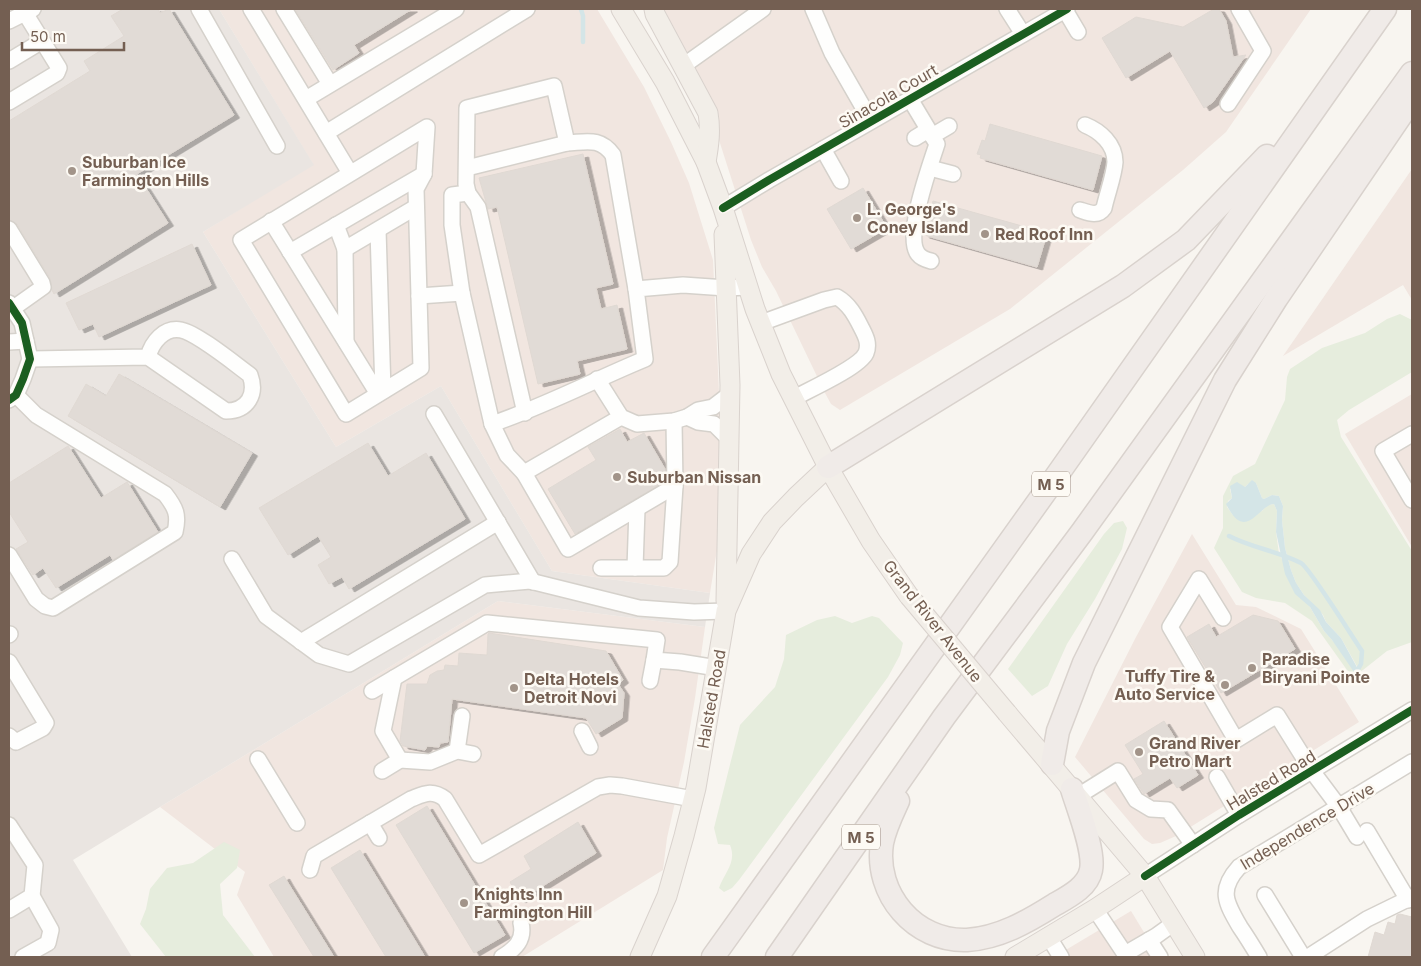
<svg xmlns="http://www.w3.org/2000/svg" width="1421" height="966" font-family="Inter,sans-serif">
<defs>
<filter id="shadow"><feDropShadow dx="5.5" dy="3" stdDeviation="0" flood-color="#0004"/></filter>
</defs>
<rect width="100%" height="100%" fill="#f8f5f0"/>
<g fill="#f1e6e0">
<polygon points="219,9 597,9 644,87 671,142 689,183 713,260 722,459 720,531 710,593 552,571 441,386 336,447 203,232 313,164"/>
<polygon points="658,9 1311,9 1226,132 1183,170 1010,309 840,410 831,404 825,393 776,291 762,267 751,240 711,115"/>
<polygon points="1412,169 1412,300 1403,285 1283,356"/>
<polygon points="1412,394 1412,547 1345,434"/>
<polygon points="1192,534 1236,605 1256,607 1301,629 1359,722 1176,836 1160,843 1152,844 1144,839 1075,757 1136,637"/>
<polygon points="498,601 705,627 695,698 684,762 667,838 663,870 522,957 274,957 237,895 245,872 160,807"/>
<polygon points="1131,911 1159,957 1054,957"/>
</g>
<polygon fill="#eae5e1" points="9,9 219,9 314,165 203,232 336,447 441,386 552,571 710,593 705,627 498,601 73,860 132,957 9,957"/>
<g fill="#e6eddd" fill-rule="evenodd">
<path d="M1400,314L1412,320V372L1349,410L1337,420L1341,437L1412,551V642L1387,651L1363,670L1354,675L1347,670L1312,621L1285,603L1256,598L1242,592L1214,548L1223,528V496L1233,476L1255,464L1285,400L1287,377L1290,369L1322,348L1365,333L1387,319ZM1256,483L1262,498L1264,499L1272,495L1279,496L1283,506L1282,520L1285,548L1291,570L1296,583L1304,595L1323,615L1326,622L1341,638L1359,670L1324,631L1279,554L1276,532L1277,511L1274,504L1267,505L1262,511L1233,515L1227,507L1228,501L1232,498L1230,489L1241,486L1245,487L1248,484Z"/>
<polygon points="1123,521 1127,528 1122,549 1095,599 1067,644 1048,686 1032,696 1008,669 1104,534 1114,523"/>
<path d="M872,616L879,618L903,643L900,655L888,677L739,880L732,888L724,892L719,888C725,872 737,862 730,845L718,844L714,828L740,725L775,687L784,659L786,635L817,620L835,616L852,623Z"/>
<polygon points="224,842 240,850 237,868 220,884 223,915 255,957 166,957 140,924 146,909 150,889 167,868 193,863"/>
</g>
<path fill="#d4e5e7" d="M1252,480L1256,483L1262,498L1264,499L1272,495L1279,496L1283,506L1282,520L1285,548L1291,570L1296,583L1304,595L1320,610L1326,622L1341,638L1359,671L1354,672L1332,640L1324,631L1310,607L1295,594L1285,574L1276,532L1277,511L1274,504C1258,505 1246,544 1226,504L1232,498L1230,486L1237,482L1245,487Z"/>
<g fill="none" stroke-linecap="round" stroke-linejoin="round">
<g stroke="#d4e5e7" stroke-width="4.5">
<polyline points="581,9 583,16 583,42"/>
<path d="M1229,536C1252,548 1278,551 1301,563C1309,567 1353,638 1362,651L1361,664L1357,671"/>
</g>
</g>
<g fill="#e1dbd6" stroke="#e0d9d3" filter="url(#shadow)">
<polygon points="123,9 158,9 160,13 169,9 234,115 137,174 168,223 54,294 52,290 50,278 17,224 9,220 9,121 90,71 84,61 124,36 111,16"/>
<polygon points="295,9 412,9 354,45 359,53 333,70"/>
<polygon points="1214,9 1219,9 1226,21 1233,57 1246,55 1213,102 1204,108 1170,51 1126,78 1102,38 1136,17 1183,27"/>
<polygon points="990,124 1102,156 1093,190 980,158 981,155 977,154 982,140 985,141"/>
<polygon points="583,154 613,284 596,288 601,309 617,305 627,349 577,361 580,374 538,384 497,207 488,209 479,178"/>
<polygon points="863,188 887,228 851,249 827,209"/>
<polygon points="933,201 1047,233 1037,267 924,235"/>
<polygon points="192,244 211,285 99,337 93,324 79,330 66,303"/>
<polygon points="119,374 252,453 220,507 68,416 86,384 106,396"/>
<polygon points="620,429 627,442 644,433 665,469 666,481 575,534 548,489 596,460 588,447"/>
<polygon points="368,443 388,476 426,453 465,519 349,589 342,577 329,584 318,565 331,557 318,536 288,555 259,508"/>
<polygon points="68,446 101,498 127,482 158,532 113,560 110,555 56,588 43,568 33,575 16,549 28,542 9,512 9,483"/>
<polygon points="1253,615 1278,621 1295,649 1221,693 1187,637 1209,624 1216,637"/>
<polygon points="489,633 606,651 623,680 618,684 624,693 622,718 596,734 586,718 452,699 448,742 440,743 439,747 427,746 425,750 403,746 400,741 407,684 427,684 430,675 437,671 444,670 445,665 458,666 459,653 487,655 488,634"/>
<polygon points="1164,721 1198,775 1177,788 1170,778 1144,794 1134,779 1143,774 1125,745"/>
<polygon points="427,806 505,935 474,953 396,825"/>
<polygon points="578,822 596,853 520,900 510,882 531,869 524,856"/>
<polygon points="360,850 425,957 386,957 331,868"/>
<polygon points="284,876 288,883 334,957 314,957 269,885"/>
<polygon points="1400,914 1412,917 1412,957 1368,957 1375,932 1384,935 1388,922 1395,924 1397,915"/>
</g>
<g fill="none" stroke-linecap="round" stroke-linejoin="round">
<defs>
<g id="minor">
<polyline points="199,9 277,146"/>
<polyline points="251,9 350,173"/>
<polyline points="284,9 330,84"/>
<polyline points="813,9 832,53 871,121"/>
<polyline points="1007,9 1023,34"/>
<polyline points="1065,10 1078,32"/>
<polyline points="9,21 33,9"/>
<polyline points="9,61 42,41"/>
<polyline points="683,66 763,9"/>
<polyline points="306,99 456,9"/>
<path d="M910,99L937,144C930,166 904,236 918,254C921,258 927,260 931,261"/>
<polyline points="9,102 57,73 59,68 25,13"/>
<polyline points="1228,104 1263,51 1239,9"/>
<polygon points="427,127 424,174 416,189 421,368 346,414 241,240"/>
<polyline points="326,133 527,9"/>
<polyline points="932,136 949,126"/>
<polyline points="915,138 928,130"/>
<polyline points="823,149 841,181"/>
<polyline points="467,168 567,143"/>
<polyline points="930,168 953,174"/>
<polyline points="723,208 769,180 1067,9"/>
<path d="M1080,210C1089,213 1098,217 1104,208C1107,194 1114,176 1115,162C1115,144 1100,131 1085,125"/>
<polyline points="271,221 378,394"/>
<polyline points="336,225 345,249 416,207"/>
<polyline points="9,229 42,283 43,287 12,309"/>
<polyline points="378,230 383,391"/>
<polyline points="345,249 346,342"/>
<polyline points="290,252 424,174"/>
<polyline points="462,293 452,225 452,195 468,193"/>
<path d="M419,296L462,293L492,424C545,406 594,380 645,359L636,289L683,285L726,288L748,287"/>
<polyline points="9,303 22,323 30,359 23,379 16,395 9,400"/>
<path d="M761,323L824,300L837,297C849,304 855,315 861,327C865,335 870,343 866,353C860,367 809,390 794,398"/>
<polyline points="9,342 26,341"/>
<path d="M30,359L148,357L226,411C248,411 257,394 250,375C235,364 197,333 181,330C164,327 152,342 148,357"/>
<polyline points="597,379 621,417 637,424 674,421 687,417 698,410 713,407 730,394"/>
<path d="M525,413L478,207L468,193L466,184L467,108L554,86L567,143C587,142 600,137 613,155L636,289"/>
<polyline points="434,414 533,582"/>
<polyline points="621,417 524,473 568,549 675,486 674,421"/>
<polyline points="687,417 698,422 714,424 729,439"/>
<polyline points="492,424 507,455 524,473"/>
<polyline points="1412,434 1383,451 1412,500"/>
<path d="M9,555L36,599L45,606L53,608L175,532C179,515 176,508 165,494L36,415L16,395"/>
<polyline points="232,559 266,616 319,655 349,664 485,585 530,581 639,608 694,612 726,611"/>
<polyline points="601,568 664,568 670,562 675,486"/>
<polyline points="635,568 637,509"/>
<polyline points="1223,618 1199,579 1170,627 1236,740 1277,715 1312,771 1339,807 1357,837"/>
<polyline points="9,635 10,634"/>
<polyline points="301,642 498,522"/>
<polyline points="9,662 46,723 43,728 16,742 9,736"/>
<polyline points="394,678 383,731 400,760"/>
<polyline points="650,681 654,660"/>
<polyline points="372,691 487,623 657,640 654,660 680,662 717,668"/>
<polyline points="582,731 590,747"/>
<polyline points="457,751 462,716"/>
<polyline points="258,759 297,823"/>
<polyline points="382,771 400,760 430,762 457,751 473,754"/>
<polyline points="1217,777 1239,815"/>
<polyline points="1078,796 1118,771 1136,800 1151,809 1168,810 1193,845"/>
<polyline points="370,823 379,838"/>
<polyline points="9,825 35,865 32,896 9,910"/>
<polyline points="1367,831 1408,900"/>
<path d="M310,870L314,856L411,799C424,794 432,789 445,799L479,855L598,787L610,785L622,786L693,799"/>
<polyline points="1145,876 1239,815 1412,710"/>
<polyline points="1265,895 1303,957"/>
<polyline points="1095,909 1125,954 1156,936 1174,923"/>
<polyline points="1048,936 1061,957"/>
<polyline points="1149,940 1160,957"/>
<polyline points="23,957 48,943 51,930 32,896"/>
<path d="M502,957C515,949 525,940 521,923"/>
<path d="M1259,957C1253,947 1247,937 1240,927C1226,903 1218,890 1239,867L1412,762"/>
<polyline points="1308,957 1367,919 1412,897"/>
</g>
<g id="major">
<polyline points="621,9 665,82 706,162 723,208 755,309 781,374 828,467 871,541 909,596"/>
<path d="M654,9L655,14L708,113C711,130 709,145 706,162"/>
<polyline points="724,234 730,385 726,601"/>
<polyline points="1007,713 1145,876 1195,957"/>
<polyline points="640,957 667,896 684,836 696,788 726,611 751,554 772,522 796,497 828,467"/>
<polyline points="1015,957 1095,909 1145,876"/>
</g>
<g id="highway">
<polyline points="828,467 1123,286 1186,240 1267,156"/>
<polyline points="1052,764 1058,731 1084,663 1225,380 1276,299 1412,99"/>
<path d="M898,801C892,814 885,828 882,843C874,894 915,942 967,940C999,938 1027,922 1054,905C1068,897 1088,887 1091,870C1095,851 1078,809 1072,789"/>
<polyline points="713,957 1048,488 1385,9"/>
<polyline points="777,957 944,717 1082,532 1412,73"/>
</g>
</defs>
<use href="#minor" stroke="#d5d1cb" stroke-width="18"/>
<use href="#major" stroke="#d9d2cd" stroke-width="21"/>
<use href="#highway" stroke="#d9d2cd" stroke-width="25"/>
<use href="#minor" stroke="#fefefd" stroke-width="15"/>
<use href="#major" stroke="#f2eee8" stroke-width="19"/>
<use href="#highway" stroke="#f0ebe8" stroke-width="22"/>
<defs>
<polyline id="major-bridge" points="909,596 1007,713"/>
</defs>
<use href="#major-bridge" stroke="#d9d2cd" stroke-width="21" stroke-linecap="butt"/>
<use href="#major-bridge" stroke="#f2eee8" stroke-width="19"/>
<defs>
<g id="cycleway">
<polyline points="723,208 769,180 1067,9"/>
<polyline points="9,303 22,323 30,359 23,379 16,395 9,400"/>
<polyline points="1145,876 1239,815 1412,710"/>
</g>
</defs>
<use href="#cycleway" stroke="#fdfaf4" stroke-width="11"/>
<use href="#cycleway" stroke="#1b5e20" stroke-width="8"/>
</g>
<g fill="#a29489" stroke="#fdfaf4" stroke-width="2">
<circle cx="72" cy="171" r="5"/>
<circle cx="857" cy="218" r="5"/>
<circle cx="985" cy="234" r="5"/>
<circle cx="617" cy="477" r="5"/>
<circle cx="1252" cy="668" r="5"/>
<circle cx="1225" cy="685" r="5"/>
<circle cx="514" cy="688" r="5"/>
<circle cx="1139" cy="752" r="5"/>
<circle cx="464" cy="903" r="5"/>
</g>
<g text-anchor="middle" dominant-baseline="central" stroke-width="5" stroke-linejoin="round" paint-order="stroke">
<g fill="#fdfaf4" stroke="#9d8e83" stroke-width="1">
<rect x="1032" y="471.5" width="38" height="25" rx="4"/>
<rect x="842" y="824.5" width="38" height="25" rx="4"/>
</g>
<g font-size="15" font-weight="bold" fill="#745f52">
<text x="1051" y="484">M 5</text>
<text x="861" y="837">M 5</text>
</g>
<g font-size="16" fill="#745f52" stroke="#fdfaf4">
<text transform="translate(888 96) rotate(-30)">Sinacola Court</text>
<text transform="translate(933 621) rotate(52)">Grand River Avenue</text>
<text transform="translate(711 699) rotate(-80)">Halsted Road</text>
<text transform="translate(1271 780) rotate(-31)">Halsted Road</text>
<text transform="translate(1307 826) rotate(-31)">Independence Drive</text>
</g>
<g font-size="16" font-weight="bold" fill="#745f52" stroke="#fdfaf4" text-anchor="start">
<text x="82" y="162">Suburban Ice<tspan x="82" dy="18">Farmington Hills</tspan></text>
<text x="867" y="209">L. George's<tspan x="867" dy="18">Coney Island</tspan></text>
<text x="995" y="234">Red Roof Inn</text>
<text x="627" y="477">Suburban Nissan</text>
<text x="1262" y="659">Paradise<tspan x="1262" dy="18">Biryani Pointe</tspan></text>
<text x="1215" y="676" text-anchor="end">Tuffy Tire &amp;<tspan x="1215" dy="18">Auto Service</tspan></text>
<text x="524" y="679">Delta Hotels<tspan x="524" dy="18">Detroit Novi</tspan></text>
<text x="1149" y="743">Grand River<tspan x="1149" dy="18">Petro Mart</tspan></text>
<text x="474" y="894">Knights Inn<tspan x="474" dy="18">Farmington Hill</tspan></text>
</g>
</g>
<rect width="1421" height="966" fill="none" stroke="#745f52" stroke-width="20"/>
<path d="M22 42v8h102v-8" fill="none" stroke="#745f52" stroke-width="2.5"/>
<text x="30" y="42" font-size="15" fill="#745f52" stroke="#fdfaf4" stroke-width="4" paint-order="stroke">50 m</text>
</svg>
